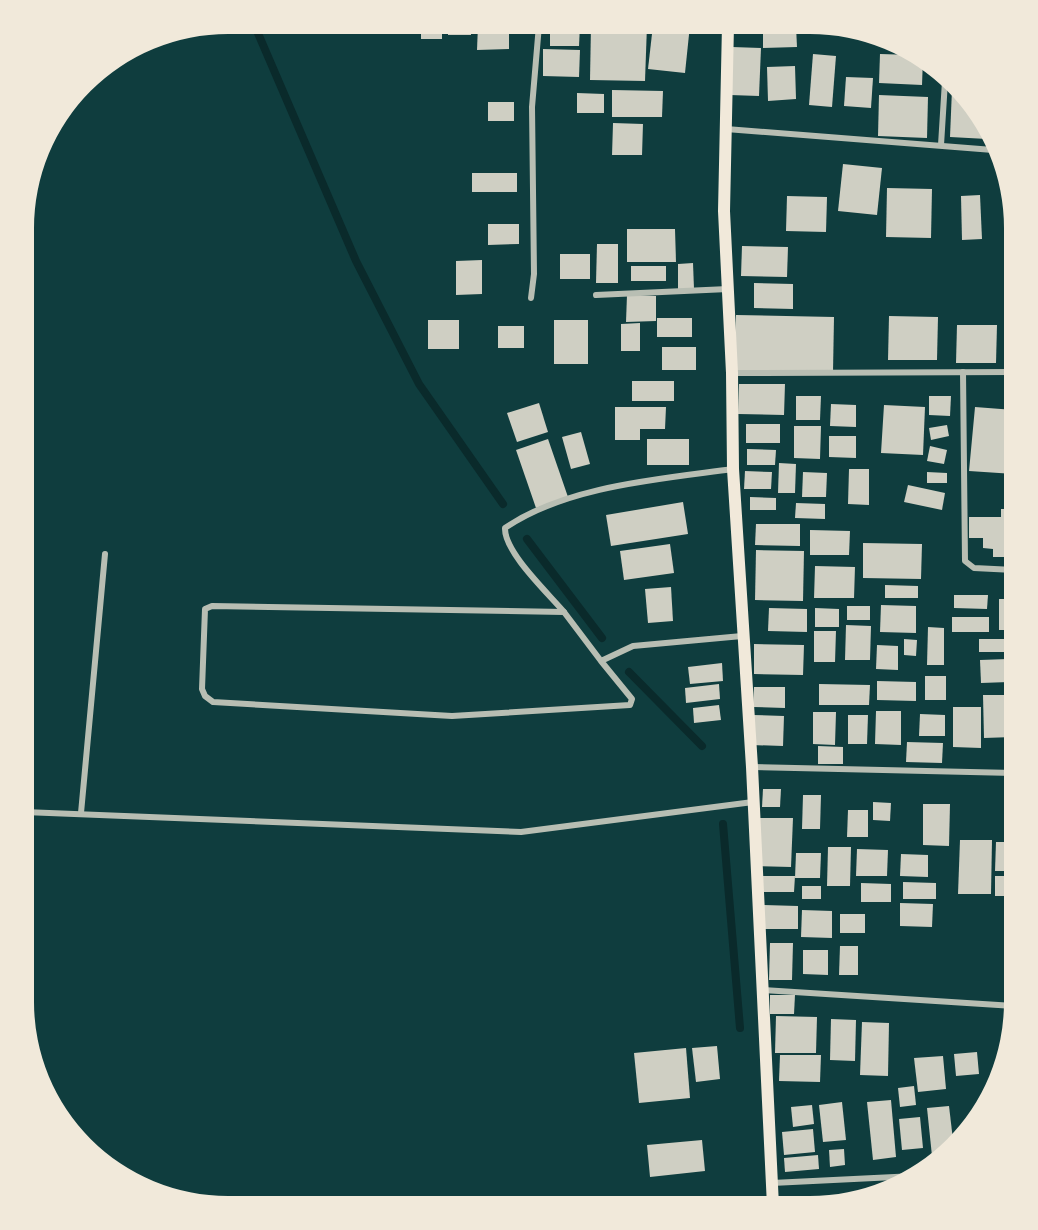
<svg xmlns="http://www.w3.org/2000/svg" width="1038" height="1230" font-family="'Open Sans',sans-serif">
<rect width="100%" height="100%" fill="#0f3d3e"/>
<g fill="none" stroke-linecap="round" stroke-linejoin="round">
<g stroke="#0a2a2b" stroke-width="8">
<polyline points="254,24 356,261 419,384 503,504"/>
<polyline points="527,539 602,638"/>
<polyline points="629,672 702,746"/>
<polyline points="723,824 740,1028"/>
</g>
</g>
<g fill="#cfcfc3">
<rect x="421" y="25" width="21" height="14"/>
<rect x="448" y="25" width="23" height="10"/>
<polygon points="478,25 509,25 509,49 477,50"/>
<polygon points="550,25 580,25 579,46 550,46"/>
<polygon points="591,25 647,25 645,81 590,80"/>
<polygon points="653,25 690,25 685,73 648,69"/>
<polygon points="734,25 756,26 756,34 734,34"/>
<polygon points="763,26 796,26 797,47 763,48"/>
<polygon points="732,47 761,48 759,96 730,95"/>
<polygon points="543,49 580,50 579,77 543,76"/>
<polygon points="813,54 836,56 832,107 809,105"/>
<polygon points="880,54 913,55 923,58 922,85 879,83"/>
<polygon points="795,66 796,99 768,101 767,67"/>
<polygon points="846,77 873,78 871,108 844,106"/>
<polygon points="952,89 986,126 987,139 950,137"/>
<polygon points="612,90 663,91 662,117 612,117"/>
<polygon points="577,93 604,94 604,113 577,113"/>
<polygon points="879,95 928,97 927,138 878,136"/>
<rect x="488" y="102" width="26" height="19"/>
<polygon points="613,123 643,124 642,155 612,155"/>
<polygon points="843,164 882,168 877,215 838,211"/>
<rect x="472" y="173" width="45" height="19"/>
<polygon points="887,188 932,189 931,238 886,237"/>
<polygon points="980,195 982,239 962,240 961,196"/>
<polygon points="787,196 827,197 826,232 786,231"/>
<polygon points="488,224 519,224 519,244 488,245"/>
<polygon points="627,229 675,229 676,262 627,262"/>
<polygon points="597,244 618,244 618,283 596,283"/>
<polygon points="742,246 788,247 787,277 741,276"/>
<rect x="560" y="254" width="30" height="25"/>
<polygon points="482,260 482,294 456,295 456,261"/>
<polygon points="693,263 694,289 678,289 678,264"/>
<rect x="631" y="266" width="35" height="15"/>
<polygon points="754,283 793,284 793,309 754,308"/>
<polygon points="627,295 656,296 656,321 626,322"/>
<polygon points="736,315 834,317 833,372 734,371"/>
<polygon points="889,316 938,317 937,360 888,360"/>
<rect x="657" y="318" width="35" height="19"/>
<rect x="428" y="320" width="31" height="29"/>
<rect x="554" y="320" width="34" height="44"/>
<polygon points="640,323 640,351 621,351 621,324"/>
<polygon points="957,325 997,325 996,363 956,363"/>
<rect x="498" y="326" width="26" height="22"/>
<polygon points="1005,336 1014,336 1014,367 1004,367"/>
<rect x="662" y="347" width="34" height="23"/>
<rect x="632" y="381" width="42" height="20"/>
<polygon points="739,384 785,384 784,415 738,414"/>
<polygon points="796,396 821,396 820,420 796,420"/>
<polygon points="929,396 951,396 950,416 929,415"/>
<polygon points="539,403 548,432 517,442 507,413"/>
<polygon points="831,404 856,405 856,427 830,426"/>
<polygon points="884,405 925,407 923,455 881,453"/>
<polygon points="615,407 666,407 665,429 640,429 640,440 615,440"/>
<polygon points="975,407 1014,410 1014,474 969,471"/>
<rect x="746" y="424" width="34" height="19"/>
<polygon points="947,425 949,436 931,440 929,428"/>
<polygon points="794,426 821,426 820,459 794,458"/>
<polygon points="581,432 590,464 571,469 562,437"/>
<polygon points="829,436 856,436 856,458 829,457"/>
<polygon points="548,439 568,497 536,508 516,450"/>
<rect x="647" y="439" width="42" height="26"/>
<polygon points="930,446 947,450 944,464 927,461"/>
<polygon points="747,449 776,450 775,465 747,465"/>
<polygon points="779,463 796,464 795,493 778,493"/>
<polygon points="849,469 869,469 869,505 848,504"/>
<polygon points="745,471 772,472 771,489 744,489"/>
<polygon points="803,472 827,473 826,497 802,497"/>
<polygon points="927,472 947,473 947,483 927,483"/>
<polygon points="908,485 945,493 942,510 904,502"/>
<polygon points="750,497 776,498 776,510 750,510"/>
<polygon points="683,502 688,534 611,546 606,515"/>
<polygon points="796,503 825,504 825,519 795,518"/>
<polygon points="1001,509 1014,509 1014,557 993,557 993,549 983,548 983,538 969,538 969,517 1001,517"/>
<polygon points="756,524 800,524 800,546 755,545"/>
<polygon points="810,530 850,531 849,555 810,555"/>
<polygon points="863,543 922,544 921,579 863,578"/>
<polygon points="670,544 674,573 624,580 620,551"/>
<polygon points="756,550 804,551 803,601 755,600"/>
<polygon points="815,566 855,567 854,598 814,598"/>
<polygon points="885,585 918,586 918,598 885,598"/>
<polygon points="671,587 673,621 648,623 645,589"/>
<polygon points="954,595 988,595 987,609 954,608"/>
<rect x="999" y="599" width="15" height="31"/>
<polygon points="881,605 916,606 916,633 880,632"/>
<rect x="847" y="606" width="23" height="14"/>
<polygon points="769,608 807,609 807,632 768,631"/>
<polygon points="815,608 839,609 839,627 815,627"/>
<rect x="952" y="617" width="37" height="15"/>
<polygon points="846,625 871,626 870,660 845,660"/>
<polygon points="928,627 944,628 944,665 927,665"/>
<polygon points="814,631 836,631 835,662 814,662"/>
<polygon points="904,639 917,640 916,656 904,655"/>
<rect x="979" y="639" width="29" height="13"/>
<polygon points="754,644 804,645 803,675 754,674"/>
<polygon points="877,645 898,646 898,670 876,669"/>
<polygon points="1008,659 1009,682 981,683 980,660"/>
<polygon points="722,663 723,681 690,684 688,667"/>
<rect x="925" y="676" width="21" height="24"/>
<polygon points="877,681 916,682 916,701 877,700"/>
<polygon points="719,684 720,699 686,703 685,688"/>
<polygon points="819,684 870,685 869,705 819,705"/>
<polygon points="754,687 785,687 785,708 753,707"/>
<polygon points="983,695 1012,695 1013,737 984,738"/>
<polygon points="719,705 721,720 694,723 693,708"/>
<polygon points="953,707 981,707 981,748 953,747"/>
<polygon points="876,711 901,711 901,745 875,744"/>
<polygon points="813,712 836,712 835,745 813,744"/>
<polygon points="920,714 945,715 945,736 919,736"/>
<polygon points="753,715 784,716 783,746 752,745"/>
<polygon points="848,715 868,715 867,744 848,744"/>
<polygon points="907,742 943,743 942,763 906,762"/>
<polygon points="818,746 843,747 843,764 818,764"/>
<polygon points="763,789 781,789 780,807 762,807"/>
<polygon points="803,795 821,795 820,829 802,829"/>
<polygon points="873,802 891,803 890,821 873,820"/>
<polygon points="923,804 950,804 949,846 923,845"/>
<polygon points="848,810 868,810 868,837 847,837"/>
<polygon points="758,818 793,818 791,867 757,866"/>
<polygon points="960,840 992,840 991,894 958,894"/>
<polygon points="996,842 1014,842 1014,871 995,871"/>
<polygon points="828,847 851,847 850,886 827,886"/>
<polygon points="857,849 888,850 887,876 856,876"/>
<polygon points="796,853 821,853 820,878 795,878"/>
<polygon points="901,854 928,855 928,877 900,876"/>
<polygon points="763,876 795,876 794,892 763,892"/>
<rect x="995" y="876" width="19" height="20"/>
<polygon points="903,882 936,883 936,899 903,899"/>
<polygon points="861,883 891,884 891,902 861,902"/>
<rect x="802" y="886" width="19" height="13"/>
<polygon points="900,903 933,904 932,927 900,926"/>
<polygon points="764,905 798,906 798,929 763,929"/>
<polygon points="802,910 832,911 832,938 801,937"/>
<rect x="840" y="914" width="25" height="19"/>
<polygon points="770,943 793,943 792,980 769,980"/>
<polygon points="840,946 858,946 858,975 839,975"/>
<polygon points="803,950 828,950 828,975 803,974"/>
<polygon points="770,995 795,995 794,1014 770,1014"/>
<polygon points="776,1016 817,1017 816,1053 775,1053"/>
<polygon points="831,1019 856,1020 855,1061 830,1060"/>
<polygon points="862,1022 889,1023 888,1076 860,1075"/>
<polygon points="717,1046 720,1079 696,1082 692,1048"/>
<polygon points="686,1048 690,1098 639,1103 634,1053"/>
<polygon points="977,1052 979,1074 956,1076 954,1054"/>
<polygon points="780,1055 821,1055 820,1082 779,1081"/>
<polygon points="943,1056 946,1089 918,1092 914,1058"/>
<polygon points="914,1086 916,1105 900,1107 898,1088"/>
<polygon points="891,1100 896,1157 873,1160 867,1102"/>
<polygon points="842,1102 846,1140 823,1142 819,1105"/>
<polygon points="812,1105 814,1124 793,1127 791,1107"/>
<polygon points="949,1106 953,1140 936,1156 932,1156 927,1108"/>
<polygon points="920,1117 923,1148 902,1150 899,1119"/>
<polygon points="813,1129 815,1152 784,1155 782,1132"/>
<polygon points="702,1140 705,1171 650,1177 647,1145"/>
<polygon points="844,1149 845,1165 830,1167 829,1150"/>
<polygon points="818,1155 819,1169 785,1172 784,1158"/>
<polygon points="707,1201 708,1206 680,1206 680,1204"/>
</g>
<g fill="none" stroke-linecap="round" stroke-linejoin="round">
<g stroke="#b8beb3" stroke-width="6">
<polyline points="726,129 993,150"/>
<polyline points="941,145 945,81"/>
<polyline points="596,295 728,289"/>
<polyline points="531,298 534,274 532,107 539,25"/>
<polyline points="963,372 965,561 974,568 1014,570"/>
<polyline points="733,373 1014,372"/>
<path d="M564,612C548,593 504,552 505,528C566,486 660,479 733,469"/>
<polyline points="601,661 564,612 212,606 205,609 202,689 205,696 213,702 452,716 630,705 632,699 601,661 633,646 742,636"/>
<polyline points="752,767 1014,773"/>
<polyline points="24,812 521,832 753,802"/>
<polyline points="81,813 105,554"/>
<polyline points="763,990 1014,1006"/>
<polyline points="772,1183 915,1176"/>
</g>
<polyline stroke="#f1e9da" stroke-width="12" points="728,25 724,211 732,373 733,469 752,767 773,1206"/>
</g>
<path d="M0 0H1038V1230H0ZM228 34H810A194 194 0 0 1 1004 228V1002A194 194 0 0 1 810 1196H228A194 194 0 0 1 34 1002V228A194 194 0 0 1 228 34Z" fill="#f1e9da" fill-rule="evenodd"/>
</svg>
